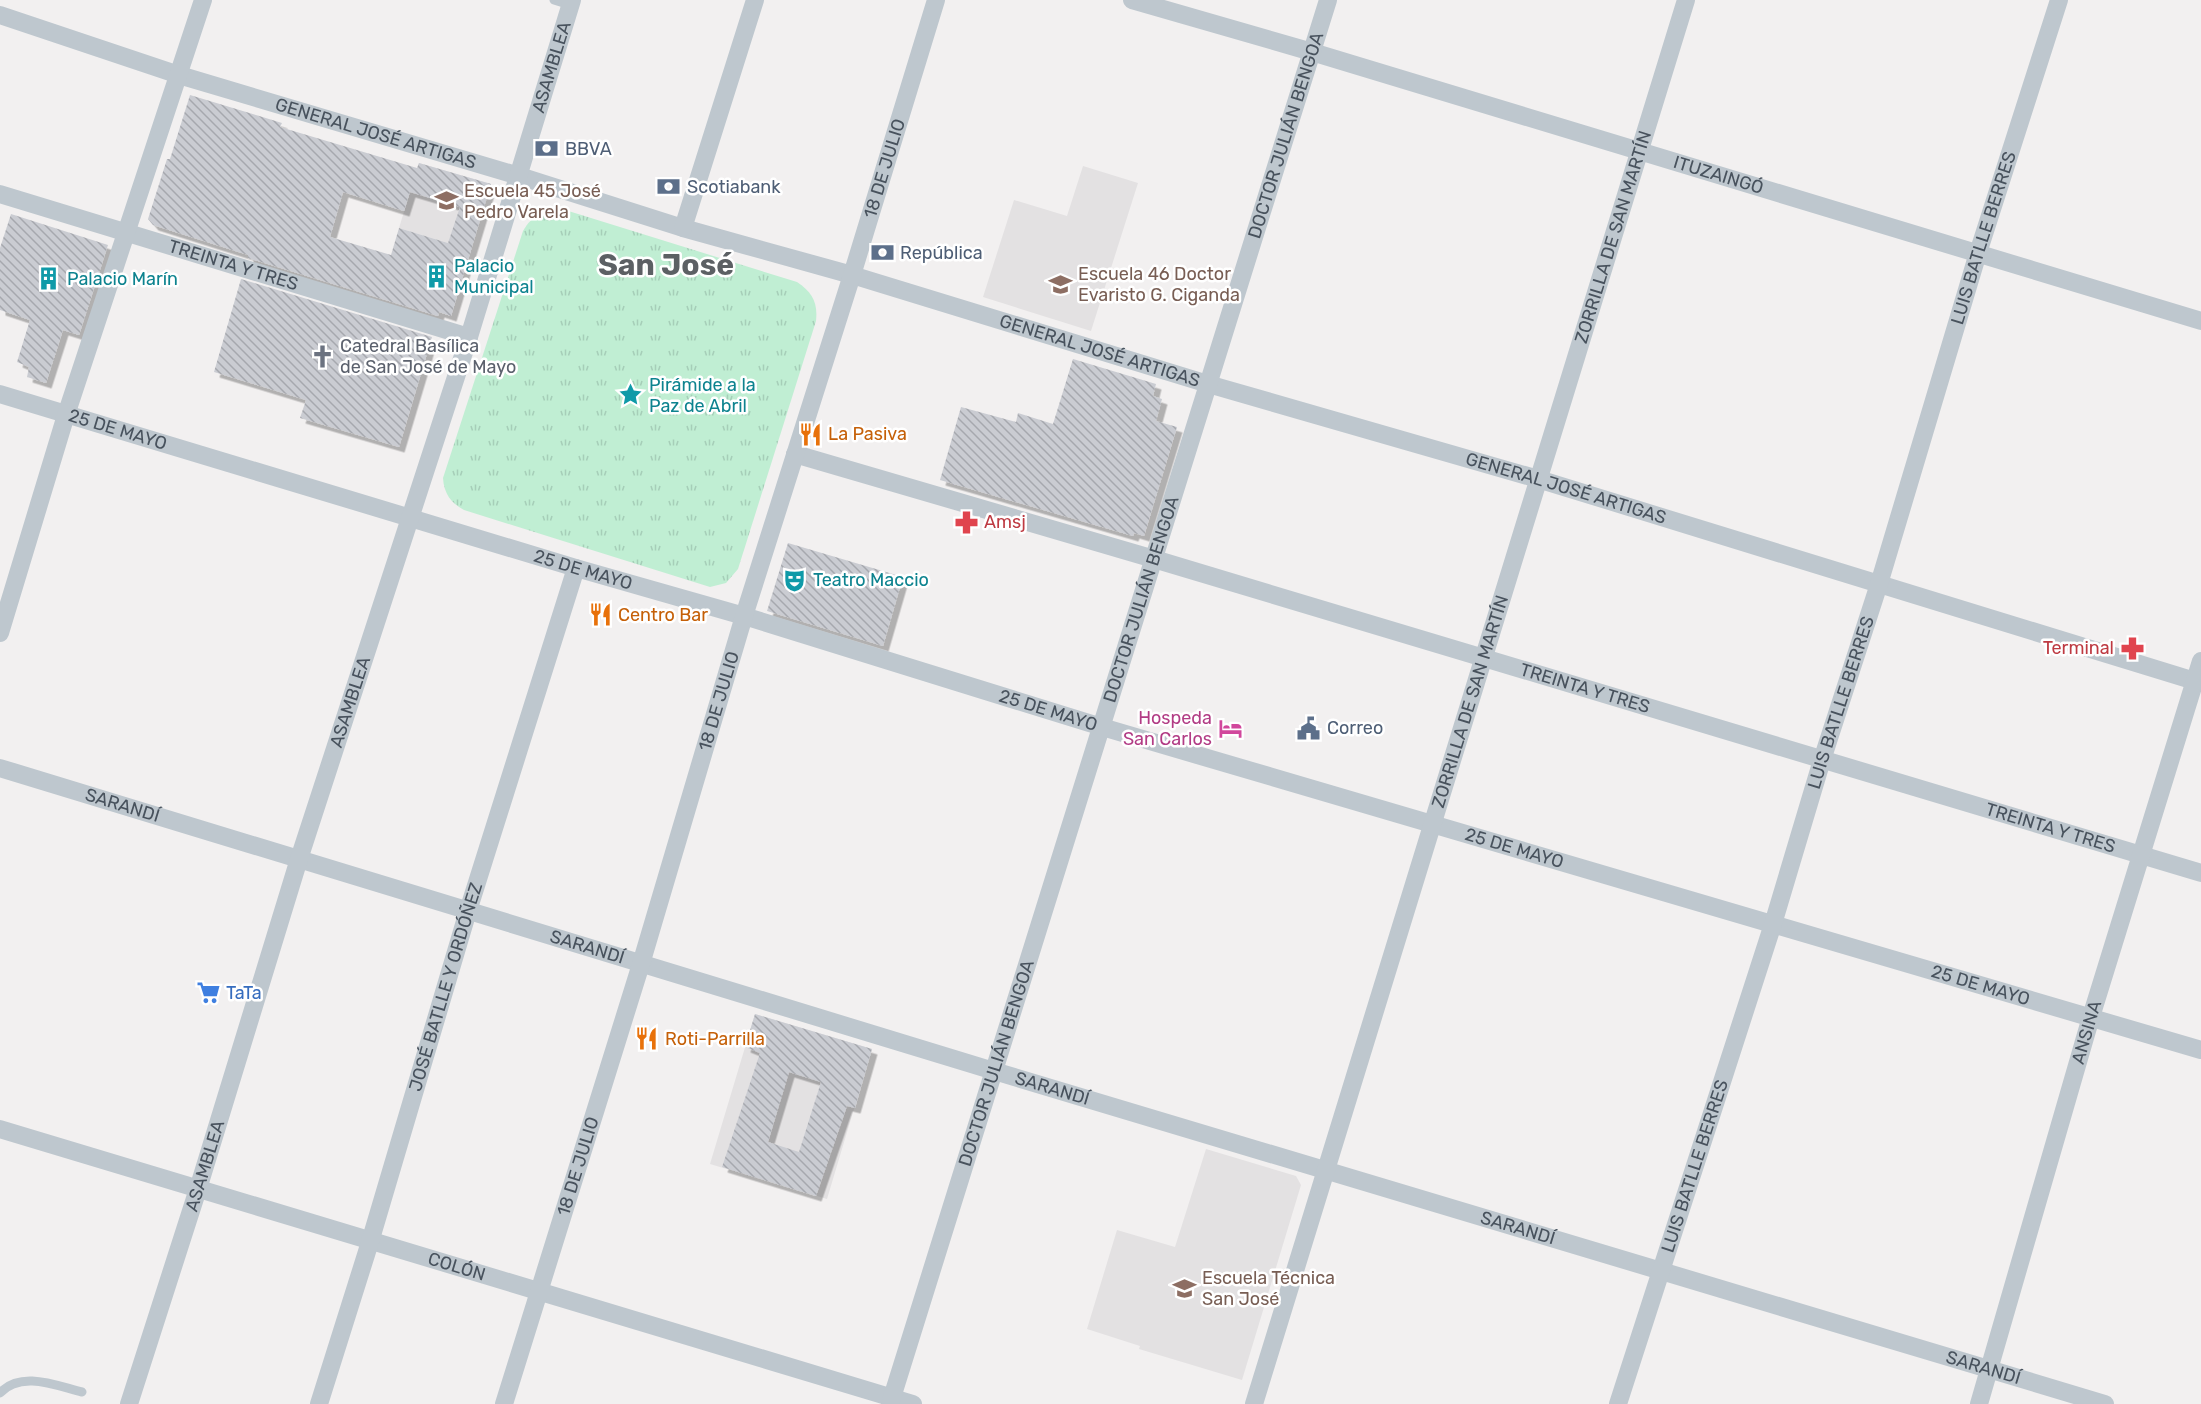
<svg xmlns="http://www.w3.org/2000/svg" width="2201" height="1404" font-family="Rubik,sans-serif">
<defs>
<pattern id="grass-tufts" width="24" height="20" patternUnits="userSpaceOnUse" patternTransform="scale(1.5)"><rect width="24" height="20" fill="#c0eed3"/><path d="M3 7l-1-3M5 7V3M7 7l1-3M15 17l-1-3M17 17v-4M19 17l1-3" fill="none" stroke="#a6ceb8"/></pattern>
<pattern id="building-back-hatch" width="6" height="6" patternUnits="userSpaceOnUse" patternTransform="scale(1.5)"><rect width="6" height="6" fill="#caccd2"/><path d="M-1 5l2 2M0 0l6 6M5-1l2 2" fill="none" stroke="#a6a8ae"/></pattern>
<filter id="shadow"><feDropShadow dx="5.5" dy="5.5" stdDeviation="0" flood-color="#0004"/></filter>
</defs>
<rect width="100%" height="100%" fill="#f2f0f0"/>
<g fill="#e3e1e2">
<polygon points="419,163 491,184 471,250 399,228"/>
<polygon points="1083,166 1138,183 1091,331 983,297 1014,200 1067,216"/>
<polygon points="755,1014 872,1049 827,1199 710,1164"/>
<polygon points="1206,1149 1296,1176 1301,1185 1242,1380 1139,1349 1140,1346 1087,1329 1117,1230 1175,1247"/>
</g>
<path fill="url(#grass-tufts)" d="M562,209L797,282C812,292 818,302 816,321L738,569L726,583L710,587L464,510C451,503 444,494 443,478L523,231C532,215 544,210 562,209Z"/>
<g fill="url(#building-back-hatch)" fill-rule="evenodd" filter="url(#shadow)">
<path d="M190,95L282,123L280,127L417,168L419,163L491,184L451,316L439,312L438,316L248,258V255L153,225L148,219L167,159H170ZM343,192L404,211L410,192L460,207L448,243L399,228L391,255L330,237Z"/>
<polygon points="11,214 108,245 79,335 63,330 46,383 27,377 29,367 17,362 30,320 0,310 0,248"/>
<polygon points="241,279 432,337 399,447 300,418 306,400 214,372"/>
<polygon points="1073,359 1156,384 1153,396 1162,399 1156,421 1177,427 1144,536 1134,533 1133,536 940,480 961,407 1016,422 1018,413 1053,424"/>
<polygon points="788,543 903,577 883,646 767,611"/>
<path d="M755,1014L872,1049L855,1108L847,1106L816,1196L722,1167L760,1053L745,1047ZM789,1072L821,1082L799,1152L768,1142Z"/>
</g>
<g fill="none" stroke-linecap="round" stroke-linejoin="round">
<g stroke="#bec7ce" stroke-width="9">
<polyline points="554,0 570,5"/>
<path d="M0,1393C21,1370 57,1386 82,1392"/>
</g>
<g stroke="#bec7ce" stroke-width="18">
<path id="s1" d="M1132,0L1312,52L2201,321"/>
<path id="s2" d="M0,15L179,75L519,176L683,228L852,275L1208,384L1538,479L2201,683"/>
<path id="s3" d="M0,194L469,337"/>
<polyline points="683,228 755,0"/>
<path id="s4" d="M0,394L576,568L744,616L1102,727L2201,1050"/>
<path id="s5" d="M795,454L1154,559L2201,873"/>
<polyline points="0,633 66,415 203,0"/>
<path id="s6" d="M0,768L994,1071L2105,1404"/>
<path id="s7" d="M0,1129L913,1404"/>
<path id="s8" d="M129,1404L198,1189L299,859L469,337L572,0"/>
<path id="s9" d="M319,1404L370,1242L468,911L576,568"/>
<path id="s10" d="M504,1404L641,964L744,616L852,275L936,0"/>
<path id="s11" d="M890,1404L1328,0"/>
<path id="s12" d="M1254,1404L1686,0"/>
<path id="s13" d="M1618,1404L1773,924L1822,760L1879,584L1978,253L2059,0"/>
<path id="s14" d="M1979,1404L2091,1017L2201,661"/>
</g>
</g>
<defs>
<symbol id="bank-bare" viewBox="-9 -9 18 18"><path d="M-6-4H6V4H-6ZM0-2.3a2.3 2.3 0 1 0 0 4.6a2.3 2.3 0 1 0 0-4.6Z" fill="#5c6f8a" stroke="#fff" stroke-width="2.5" paint-order="stroke"/></symbol>
<symbol id="school-bare" viewBox="-9 -9 18 18"><path d="M0-5L7-2L0 1L-7-2ZM-4 1L0 2.5L4 1V4Q0 6-4 4Z" fill="#8d6e63" stroke="#fff" stroke-width="2.5" paint-order="stroke"/></symbol>
<symbol id="building-bare" viewBox="-9 -9 18 18"><path d="M-4-6H4V6H1V3H-1V6H-4ZM-2.5-4.3h1.7v1.8h-1.7ZM.8-4.3h1.7v1.8H.8ZM-2.5-1h1.7V.8h-1.7ZM.8-1h1.7V.8H.8Z" fill="#0f9aa8" stroke="#fff" stroke-width="2.5" paint-order="stroke"/></symbol>
<symbol id="church-bare" viewBox="-9 -9 18 18"><path d="M-1.2-6h2.4v3.5h3.3v2.4h-3.3V6h-2.4V-.1h-3.3v-2.4h3.3Z" fill="#6b7280" stroke="#fff" stroke-width="2.5" paint-order="stroke"/></symbol>
<symbol id="sight-bare" viewBox="-9 -9 18 18"><path d="M0-6L1.8-2.2L6-1.7L2.9 1.2L3.7 5.4L0 3.3L-3.7 5.4L-2.9 1.2L-6-1.7L-1.8-2.2Z" fill="#0f9aa8" stroke="#fff" stroke-width="2.5" paint-order="stroke"/></symbol>
<symbol id="restaurant-bare" viewBox="-9 -9 18 18"><path d="M-5-6h1v4h1v-4h1v4h1v-4h1v5L-1.5 .5V6h-2V.5L-5-1ZM5-6V6H3V1.5H1.5Q1.5-4 5-6Z" fill="#e8710a" stroke="#fff" stroke-width="2.5" paint-order="stroke"/></symbol>
<symbol id="pharmacy-bare" viewBox="-9 -9 18 18"><path d="M-2-6h4v4h4v4h-4v4h-4v-4h-4v-4h4Z" fill="#e0444e" stroke="#fff" stroke-width="2.5" paint-order="stroke"/></symbol>
<symbol id="theatre-bare" viewBox="-9 -9 18 18"><path d="M-5-5.5Q0-4 5-5.5V0Q5 5 0 6Q-5 5-5 0ZM-3.3-2.5H-1v1.5H-3.3ZM1-2.5H3.3v1.5H1ZM-2.8 1Q0 5.5 2.8 1Z" fill="#0f9aa8" stroke="#fff" stroke-width="2.5" paint-order="stroke"/></symbol>
<symbol id="hotel-bare" viewBox="-9 -9 18 18"><path d="M-6-4.5h1.5V1H6V5H4.5V3h-9V5H-6ZM-4 0a1.8 1.8 0 1 1 3.6 0ZM.5 0V-2.5h3Q6-2.5 6 0Z" fill="#d1479c" stroke="#fff" stroke-width="2.5" paint-order="stroke"/></symbol>
<symbol id="civic-bare" viewBox="-9 -9 18 18"><path d="M-.6-6.5H3V-4.5H.6V-3L4-1V1h2V6H-6V1h2V-1L-.6-3ZM-1.2 2.5V6h2.4V2.5Z" fill="#5c6f8a" stroke="#fff" stroke-width="2.5" paint-order="stroke"/></symbol>
<symbol id="supermarket-bare" viewBox="-9 -9 18 18"><path d="M-6-5.5h2.5l.6 2H6L4.5 2H-2.5L-4.4-4H-6ZM-1.5 3.2a1.3 1.3 0 1 0 .1 0ZM3 3.2a1.3 1.3 0 1 0 .1 0Z" fill="#3f7fe0" stroke="#fff" stroke-width="2.5" paint-order="stroke"/></symbol>
</defs>
<g fill-rule="evenodd">
<use href="#bank-bare" x="530" y="132" width="33" height="33"/>
<use href="#bank-bare" x="652" y="170" width="33" height="33"/>
<use href="#school-bare" x="430" y="184" width="33" height="33"/>
<use href="#bank-bare" x="866" y="236" width="33" height="33"/>
<use href="#building-bare" x="420" y="260" width="33" height="33"/>
<use href="#building-bare" x="32" y="262" width="33" height="33"/>
<use href="#school-bare" x="1044" y="268" width="33" height="33"/>
<use href="#church-bare" x="306" y="340" width="33" height="33"/>
<use href="#sight-bare" x="614" y="378" width="33" height="33"/>
<use href="#restaurant-bare" x="794" y="418" width="33" height="33"/>
<use href="#pharmacy-bare" x="950" y="506" width="33" height="33"/>
<use href="#theatre-bare" x="778" y="564" width="33" height="33"/>
<use href="#restaurant-bare" x="584" y="598" width="33" height="33"/>
<use href="#pharmacy-bare" x="2116" y="632" width="33" height="33"/>
<use href="#hotel-bare" x="1214" y="712" width="33" height="33"/>
<use href="#civic-bare" x="1292" y="712" width="33" height="33"/>
<use href="#supermarket-bare" x="192" y="976" width="33" height="33"/>
<use href="#restaurant-bare" x="630" y="1022" width="33" height="33"/>
<use href="#school-bare" x="1168" y="1272" width="33" height="33"/>
</g>
<g text-anchor="middle" dominant-baseline="central" stroke-width="5" stroke-linejoin="round" paint-order="stroke">
<g font-size="18" fill="#48525d" stroke="#fff">
<text stroke="none"><textPath href="#s8" startOffset="1402">ASAMBLEA</textPath></text>
<text stroke="none"><textPath href="#s2" startOffset="394">GENERAL JOSÉ ARTIGAS</textPath></text>
<text stroke="none"><textPath href="#s11" startOffset="1329">DOCTOR JULIÁN BENGOA</textPath></text>
<text stroke="none"><textPath href="#s10" startOffset="1293">18 DE JULIO</textPath></text>
<text stroke="none"><textPath href="#s1" startOffset="612">ITUZAINGÓ</textPath></text>
<text stroke="none"><textPath href="#s12" startOffset="1221">ZORRILLA DE SAN MARTÍN</textPath></text>
<text stroke="none"><textPath href="#s13" startOffset="1222">LUIS BATLLE BERRES</textPath></text>
<text stroke="none"><textPath href="#s3" startOffset="244">TREINTA Y TRES</textPath></text>
<text stroke="none"><textPath href="#s2" startOffset="1150">GENERAL JOSÉ ARTIGAS</textPath></text>
<text stroke="none"><textPath href="#s4" startOffset="123">25 DE MAYO</textPath></text>
<text stroke="none"><textPath href="#s2" startOffset="1636">GENERAL JOSÉ ARTIGAS</textPath></text>
<text stroke="none"><textPath href="#s4" startOffset="609">25 DE MAYO</textPath></text>
<text stroke="none"><textPath href="#s11" startOffset="843">DOCTOR JULIÁN BENGOA</textPath></text>
<text stroke="none"><textPath href="#s5" startOffset="824">TREINTA Y TRES</textPath></text>
<text stroke="none"><textPath href="#s8" startOffset="736">ASAMBLEA</textPath></text>
<text stroke="none"><textPath href="#s10" startOffset="735">18 DE JULIO</textPath></text>
<text stroke="none"><textPath href="#s12" startOffset="735">ZORRILLA DE SAN MARTÍN</textPath></text>
<text stroke="none"><textPath href="#s13" startOffset="736">LUIS BATLLE BERRES</textPath></text>
<text stroke="none"><textPath href="#s4" startOffset="1095">25 DE MAYO</textPath></text>
<text stroke="none"><textPath href="#s6" startOffset="128">SARANDÍ</textPath></text>
<text stroke="none"><textPath href="#s5" startOffset="1310">TREINTA Y TRES</textPath></text>
<text stroke="none"><textPath href="#s4" startOffset="1581">25 DE MAYO</textPath></text>
<text stroke="none"><textPath href="#s6" startOffset="614">SARANDÍ</textPath></text>
<text stroke="none"><textPath href="#s4" startOffset="2067">25 DE MAYO</textPath></text>
<text stroke="none"><textPath href="#s9" startOffset="436">JOSÉ BATLLE Y ORDÓÑEZ</textPath></text>
<text stroke="none"><textPath href="#s14" startOffset="387">ANSINA</textPath></text>
<text stroke="none"><textPath href="#s11" startOffset="357">DOCTOR JULIÁN BENGOA</textPath></text>
<text stroke="none"><textPath href="#s6" startOffset="1100">SARANDÍ</textPath></text>
<text stroke="none"><textPath href="#s8" startOffset="250">ASAMBLEA</textPath></text>
<text stroke="none"><textPath href="#s13" startOffset="250">LUIS BATLLE BERRES</textPath></text>
<text stroke="none"><textPath href="#s10" startOffset="249">18 DE JULIO</textPath></text>
<text stroke="none"><textPath href="#s6" startOffset="1586">SARANDÍ</textPath></text>
<text stroke="none"><textPath href="#s7" startOffset="477">COLÓN</textPath></text>
<text stroke="none"><textPath href="#s6" startOffset="2072">SARANDÍ</textPath></text>
</g>
<g font-size="18" fill="#4e5e75" stroke="#fff" text-anchor="start">
<text x="565" y="149">BBVA</text>
<text x="687" y="187">Scotiabank</text>
<text x="900" y="253">República</text>
<text x="1327" y="728">Correo</text>
</g>
<g font-size="18" fill="#785e54" stroke="#fff" text-anchor="start">
<text x="464" y="191">Escuela 45 José<tspan x="464" dy="21">Pedro Varela</tspan></text>
<text x="1078" y="274">Escuela 46 Doctor<tspan x="1078" dy="21">Evaristo G. Ciganda</tspan></text>
<text x="1202" y="1278">Escuela Técnica<tspan x="1202" dy="21">San José</tspan></text>
</g>
<g font-size="18" fill="#0d838f" stroke="#fff" text-anchor="start">
<text x="454" y="266">Palacio<tspan x="454" dy="21">Municipal</tspan></text>
<text x="67" y="279">Palacio Marín</text>
<text x="649" y="385">Pirámide a la<tspan x="649" dy="21">Paz de Abril</tspan></text>
<text x="813" y="580">Teatro Maccio</text>
</g>
<g font-size="18" fill="#5b616d" stroke="#fff" text-anchor="start">
<text x="340" y="346">Catedral Basílica<tspan x="340" dy="21">de San José de Mayo</tspan></text>
</g>
<g font-size="18" fill="#c56008" stroke="#fff" text-anchor="start">
<text x="828" y="434">La Pasiva</text>
<text x="618" y="615">Centro Bar</text>
<text x="665" y="1039">Roti-Parrilla</text>
</g>
<g font-size="18" fill="#be3a42" stroke="#fff" text-anchor="start">
<text x="984" y="522">Amsj</text>
<text x="2114" y="648" text-anchor="end">Terminal</text>
</g>
<g font-size="18" fill="#b23c85" stroke="#fff" text-anchor="end">
<text x="1212" y="718">Hospeda<tspan x="1212" dy="21">San Carlos</tspan></text>
</g>
<g font-size="18" fill="#366cbe" stroke="#fff" text-anchor="start">
<text x="226" y="993">TaTa</text>
</g>
<g font-size="30" font-weight="bold" fill="#5c6064" stroke="#fff">
<text x="666" y="265">San José</text>
</g>
</g>
</svg>
